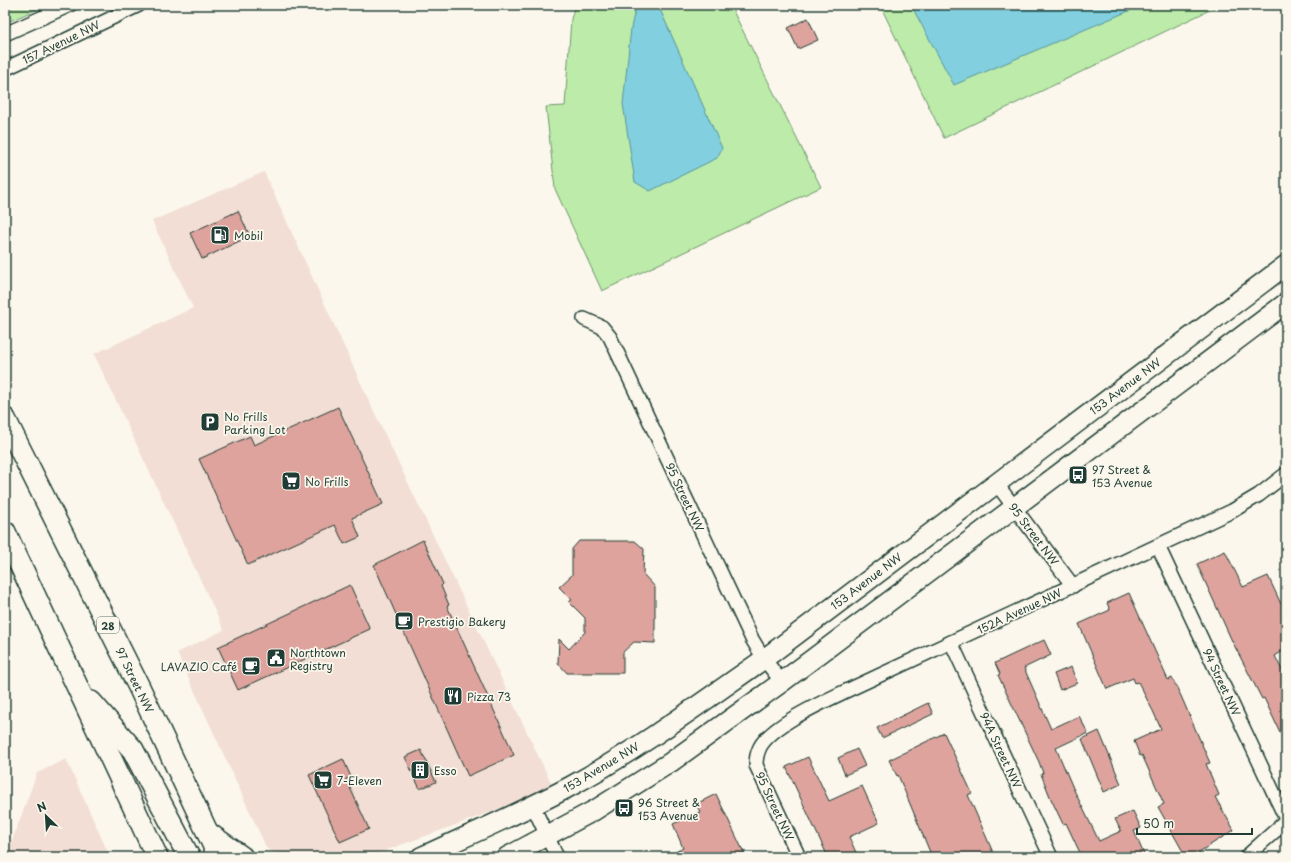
<svg xmlns="http://www.w3.org/2000/svg" width="1291" height="862" font-family="'Playpen Sans',sans-serif">
<rect width="100%" height="100%" fill="#fbf7ec"/>
<filter id="ink" filterUnits="userSpaceOnUse"><feTurbulence type="fractalNoise" baseFrequency=".025" numOctaves="2"/><feDisplacementMap in="SourceGraphic" scale="8" xChannelSelector="R" yChannelSelector="G"/><feConvolveMatrix kernelMatrix="1 2 1 2 8 2 1 2 1" color-interpolation-filters="sRGB"/></filter>
<g filter="url(#ink)">
<g fill="#f2ded4">
<polygon points="264,172 369,401 554,789 368,857 284,857 267,849 177,653 224,630 94,354 193,308 152,221"/>
<polygon points="66,759 110,857 6,857 37,773"/>
</g>
<g fill="#bdeba9" stroke="#6e946e">
<polygon points="5,5 47,5 5,23"/>
<polygon points="575,5 730,5 821,187 602,291 555,189 546,107 565,106 571,19"/>
<polygon points="880,5 1220,5 944,138"/>
</g>
<g fill="#81cfdf" stroke="#5a959b">
<polygon points="636,5 658,5 722,148 717,158 650,191 635,182 623,104 631,28"/>
<polygon points="911,5 1143,5 954,85"/>
</g>
<g fill="#dea39d" stroke="#1f3d34">
<polygon points="808,18 818,40 798,49 788,28"/>
<polygon points="238,211 250,236 202,259 190,233"/>
<polygon points="338,407 383,504 352,518 360,537 344,544 335,525 248,565 199,459 250,436 254,445"/>
<polygon points="423,540 443,584 441,586 449,605 447,606 514,755 468,776 374,565"/>
<polygon points="579,541 635,541 644,549 643,574 655,587 655,643 634,642 623,652 623,673 567,673 558,663 559,639 569,649 585,632 585,618 569,602 572,600 559,587 572,575 572,549"/>
<polygon points="1225,551 1243,587 1268,576 1281,604 1286,602 1286,649 1275,656 1286,678 1286,745 1264,698 1262,699 1232,641 1197,564"/>
<polygon points="350,585 370,629 238,690 218,647"/>
<polygon points="1129,593 1168,680 1172,678 1181,696 1210,763 1206,764 1219,795 1215,797 1234,830 1191,857 1186,857 1158,807 1164,804 1142,755 1140,756 1134,741 1161,729 1153,711 1138,682 1135,683 1133,678 1107,689 1079,624 1110,610 1107,603"/>
<polygon points="1044,640 1051,655 1024,668 1051,729 1079,716 1088,733 1056,748 1073,788 1099,841 1121,831 1115,819 1133,811 1141,828 1134,831 1145,857 1082,857 1066,823 1063,824 1051,799 1041,774 1043,773 1039,762 998,675 1000,674 995,663"/>
<polygon points="1071,667 1077,683 1060,690 1054,674"/>
<polygon points="928,703 933,714 882,738 877,728"/>
<polygon points="1099,731 1121,784 1104,792 1082,739"/>
<polygon points="944,733 972,793 968,795 995,857 932,857 898,775 897,776 889,760"/>
<polygon points="857,749 865,766 845,775 838,758"/>
<polygon points="421,750 436,782 420,789 405,757"/>
<polygon points="808,757 829,801 862,786 879,823 849,837 858,857 828,857 786,767"/>
<polygon points="343,759 351,777 346,779 369,829 340,842 309,775"/>
<polygon points="716,794 746,857 666,857 683,848 673,824 700,812 696,804"/>
</g>
<g fill="none" stroke-linecap="round" stroke-linejoin="round">
<defs>
<g id="street">
<polyline points="5,34 70,5"/>
<polyline points="5,69 139,5"/>
<polyline points="584,319 602,327 610,337 752,639 764,659 782,682"/>
<polyline points="996,483 1073,586"/>
<polyline points="1158,546 1286,819"/>
<polyline points="951,642 1051,857"/>
<polyline points="533,806 557,857"/>
<path d="M799,857L756,765C756,759 757,753 760,747C772,725 823,702 846,691L1232,511L1259,495L1286,474"/>
<polyline points="1246,857 1286,821"/>
</g>
<g id="secondary">
<path d="M421,857C471,834 523,812 571,786C639,749 701,703 764,659L1286,265"/>
<polyline points="507,857 595,810 671,762 782,682 1286,303"/>
</g>
<g id="primary">
<polyline points="5,419 139,687 219,857"/>
<polyline points="5,532 157,857"/>
<polyline points="91,702 133,750 189,857"/>
<polyline points="208,833 242,857"/>
</g>
</defs>
<use href="#street" stroke="#1f3d34" stroke-width="16"/>
<use href="#secondary" stroke="#1f3d34" stroke-width="22"/>
<use href="#primary" stroke="#1f3d34" stroke-width="24"/>
<use href="#street" stroke="#fbf7ec" stroke-width="13"/>
<use href="#secondary" stroke="#fbf7ec" stroke-width="19"/>
<use href="#primary" stroke="#fbf7ec" stroke-width="21"/>
</g>
</g>
<defs>
<symbol id="fuel-square" viewBox="-11 -11 22 22"><rect x="-9" y="-9" width="18" height="18" rx="4" fill="#1f3d34" stroke="#fbf7ec"/><path d="M-5.5-6h7V0h2V4h1.3V-2.5L3-4.5l.8-.8L6-3V5H2.5V1h-1V6h-7ZM-4.2-4.7v3.2H.2V-4.7Z" fill="#fff"/></symbol>
<symbol id="parking-square" viewBox="-11 -11 22 22"><rect x="-9" y="-9" width="18" height="18" rx="4" fill="#1f3d34" stroke="#fbf7ec"/><path d="M-3.5-5.5H1a3.5 3.5 0 0 1 0 7H-1V5.5H-3.5ZM-1-3.4V-.6H.8a1.4 1.4 0 0 0 0-2.8Z" fill="#fff"/></symbol>
<symbol id="bus-square" viewBox="-11 -11 22 22"><rect x="-9" y="-9" width="18" height="18" rx="4" fill="#1f3d34" stroke="#fbf7ec"/><path d="M-5-6H5V4H4V6H2V4H-2V6H-4V4H-5ZM-3.5-4V0h7V-4ZM-3.5 1.2v1.5H-2V1.2ZM2 1.2v1.5H3.5V1.2Z" fill="#fff"/></symbol>
<symbol id="supermarket-square" viewBox="-11 -11 22 22"><rect x="-9" y="-9" width="18" height="18" rx="4" fill="#1f3d34" stroke="#fbf7ec"/><path d="M-6-5.5h2.5l.6 2H6L4.5 2H-2.5L-4.4-4H-6ZM-1.5 3.2a1.3 1.3 0 1 0 .1 0ZM3 3.2a1.3 1.3 0 1 0 .1 0Z" fill="#fff"/></symbol>
<symbol id="cafe-square" viewBox="-11 -11 22 22"><rect x="-9" y="-9" width="18" height="18" rx="4" fill="#1f3d34" stroke="#fbf7ec"/><path d="M-5.5-4.5H6V0H3Q3 3.5 0 3.5H-2.5Q-5.5 3.5-5.5 0ZM3-3.2v2h1.7v-2ZM-6 4.5H4V6H-6Z" fill="#fff"/></symbol>
<symbol id="civic-square" viewBox="-11 -11 22 22"><rect x="-9" y="-9" width="18" height="18" rx="4" fill="#1f3d34" stroke="#fbf7ec"/><path d="M-.6-6.5H3V-4.5H.6V-3L4-1V1h2V6H-6V1h2V-1L-.6-3ZM-1.2 2.5V6h2.4V2.5Z" fill="#fff"/></symbol>
<symbol id="restaurant-square" viewBox="-11 -11 22 22"><rect x="-9" y="-9" width="18" height="18" rx="4" fill="#1f3d34" stroke="#fbf7ec"/><path d="M-5-6h1v4h1v-4h1v4h1v-4h1v5L-1.5 .5V6h-2V.5L-5-1ZM5-6V6H3V1.5H1.5Q1.5-4 5-6Z" fill="#fff"/></symbol>
<symbol id="building-square" viewBox="-11 -11 22 22"><rect x="-9" y="-9" width="18" height="18" rx="4" fill="#1f3d34" stroke="#fbf7ec"/><path d="M-4-6H4V6H1V3H-1V6H-4ZM-2.5-4.3h1.7v1.8h-1.7ZM.8-4.3h1.7v1.8H.8ZM-2.5-1h1.7V.8h-1.7ZM.8-1h1.7V.8H.8Z" fill="#fff"/></symbol>
</defs>
<g fill-rule="evenodd">
<use href="#fuel-square" x="209" y="224" width="22" height="22"/>
<use href="#parking-square" x="199" y="411" width="22" height="22"/>
<use href="#bus-square" x="1067" y="464" width="22" height="22"/>
<use href="#supermarket-square" x="280" y="470" width="22" height="22"/>
<use href="#cafe-square" x="393" y="610" width="22" height="22"/>
<use href="#civic-square" x="265" y="647" width="22" height="22"/>
<use href="#cafe-square" x="240" y="655" width="22" height="22"/>
<use href="#restaurant-square" x="442" y="685" width="22" height="22"/>
<use href="#building-square" x="409" y="759" width="22" height="22"/>
<use href="#supermarket-square" x="312" y="769" width="22" height="22"/>
<use href="#bus-square" x="613" y="797" width="22" height="22"/>
</g>
<g text-anchor="middle" dominant-baseline="central" stroke-width="3.5" stroke-linejoin="round" paint-order="stroke">
<rect fill="#fbf7ec" stroke="#61756b" stroke-width="1" x="97" y="617" width="22" height="16" rx="3"/>
<g font-size="10" font-weight="bold" fill="#1f3d34">
<text x="108" y="625">28</text>
</g>
<g font-size="11" fill="#1f3d34" stroke="#fbf7ec">
<text transform="translate(61 42) rotate(-26)">157 Avenue NW</text>
<text transform="translate(1125 386) rotate(-37)">153 Avenue NW</text>
<text transform="translate(685 497) rotate(65)">95 Street NW</text>
<text transform="translate(1034 534) rotate(53)">95 Street NW</text>
<text transform="translate(866 581) rotate(-37)">153 Avenue NW</text>
<text transform="translate(1019 611) rotate(-25)">152A Avenue NW</text>
<text transform="translate(135 680) rotate(64)">97 Street NW</text>
<text transform="translate(1222 682) rotate(65)">94 Street NW</text>
<text transform="translate(1001 750) rotate(65)">94A Street NW</text>
<text transform="translate(601 767) rotate(-31)">153 Avenue NW</text>
<text transform="translate(775 806) rotate(65)">95 Street NW</text>
</g>
<g font-size="11" fill="#1f3d34" stroke="#fbf7ec" text-anchor="start">
<text x="234" y="235">Mobil</text>
<text x="224" y="416">No Frills<tspan x="224" dy="13">Parking Lot</tspan></text>
<text x="1092" y="469">97 Street &amp;<tspan x="1092" dy="13">153 Avenue</tspan></text>
<text x="305" y="481">No Frills</text>
<text x="418" y="621">Prestigio Bakery</text>
<text x="290" y="652">Northtown<tspan x="290" dy="13">Registry</tspan></text>
<text x="237" y="666" text-anchor="end">LAVAZIO Café</text>
<text x="467" y="696">Pizza 73</text>
<text x="434" y="770">Esso</text>
<text x="337" y="780">7-Eleven</text>
<text x="638" y="802">96 Street &amp;<tspan x="638" dy="13">153 Avenue</tspan></text>
</g>
</g>
<rect width="1291" height="862" fill="none" stroke="#fbf7ec" stroke-width="20"/>
<rect x="10" y="10" width="1271" height="842" fill="none" stroke="#1f3d34" stroke-width="1.5" filter="url(#ink)"/>
<g transform="translate(46 816) rotate(335)" stroke="#fbf7ec" stroke-width="3" paint-order="stroke">
<path d="M0-3L7 15L0 10L-7 15Z" fill="#1f3d34"/>
<text y="-6" font-size="11" font-weight="bold" text-anchor="middle" fill="#1f3d34">N</text>
</g>
<path d="M1137 828v6h115v-6" fill="none" stroke="#1f3d34" stroke-width="2"/>
<text x="1143" y="828" font-size="12" fill="#1f3d34" stroke="#fbf7ec" stroke-width="3" paint-order="stroke">50 m</text>
</svg>
